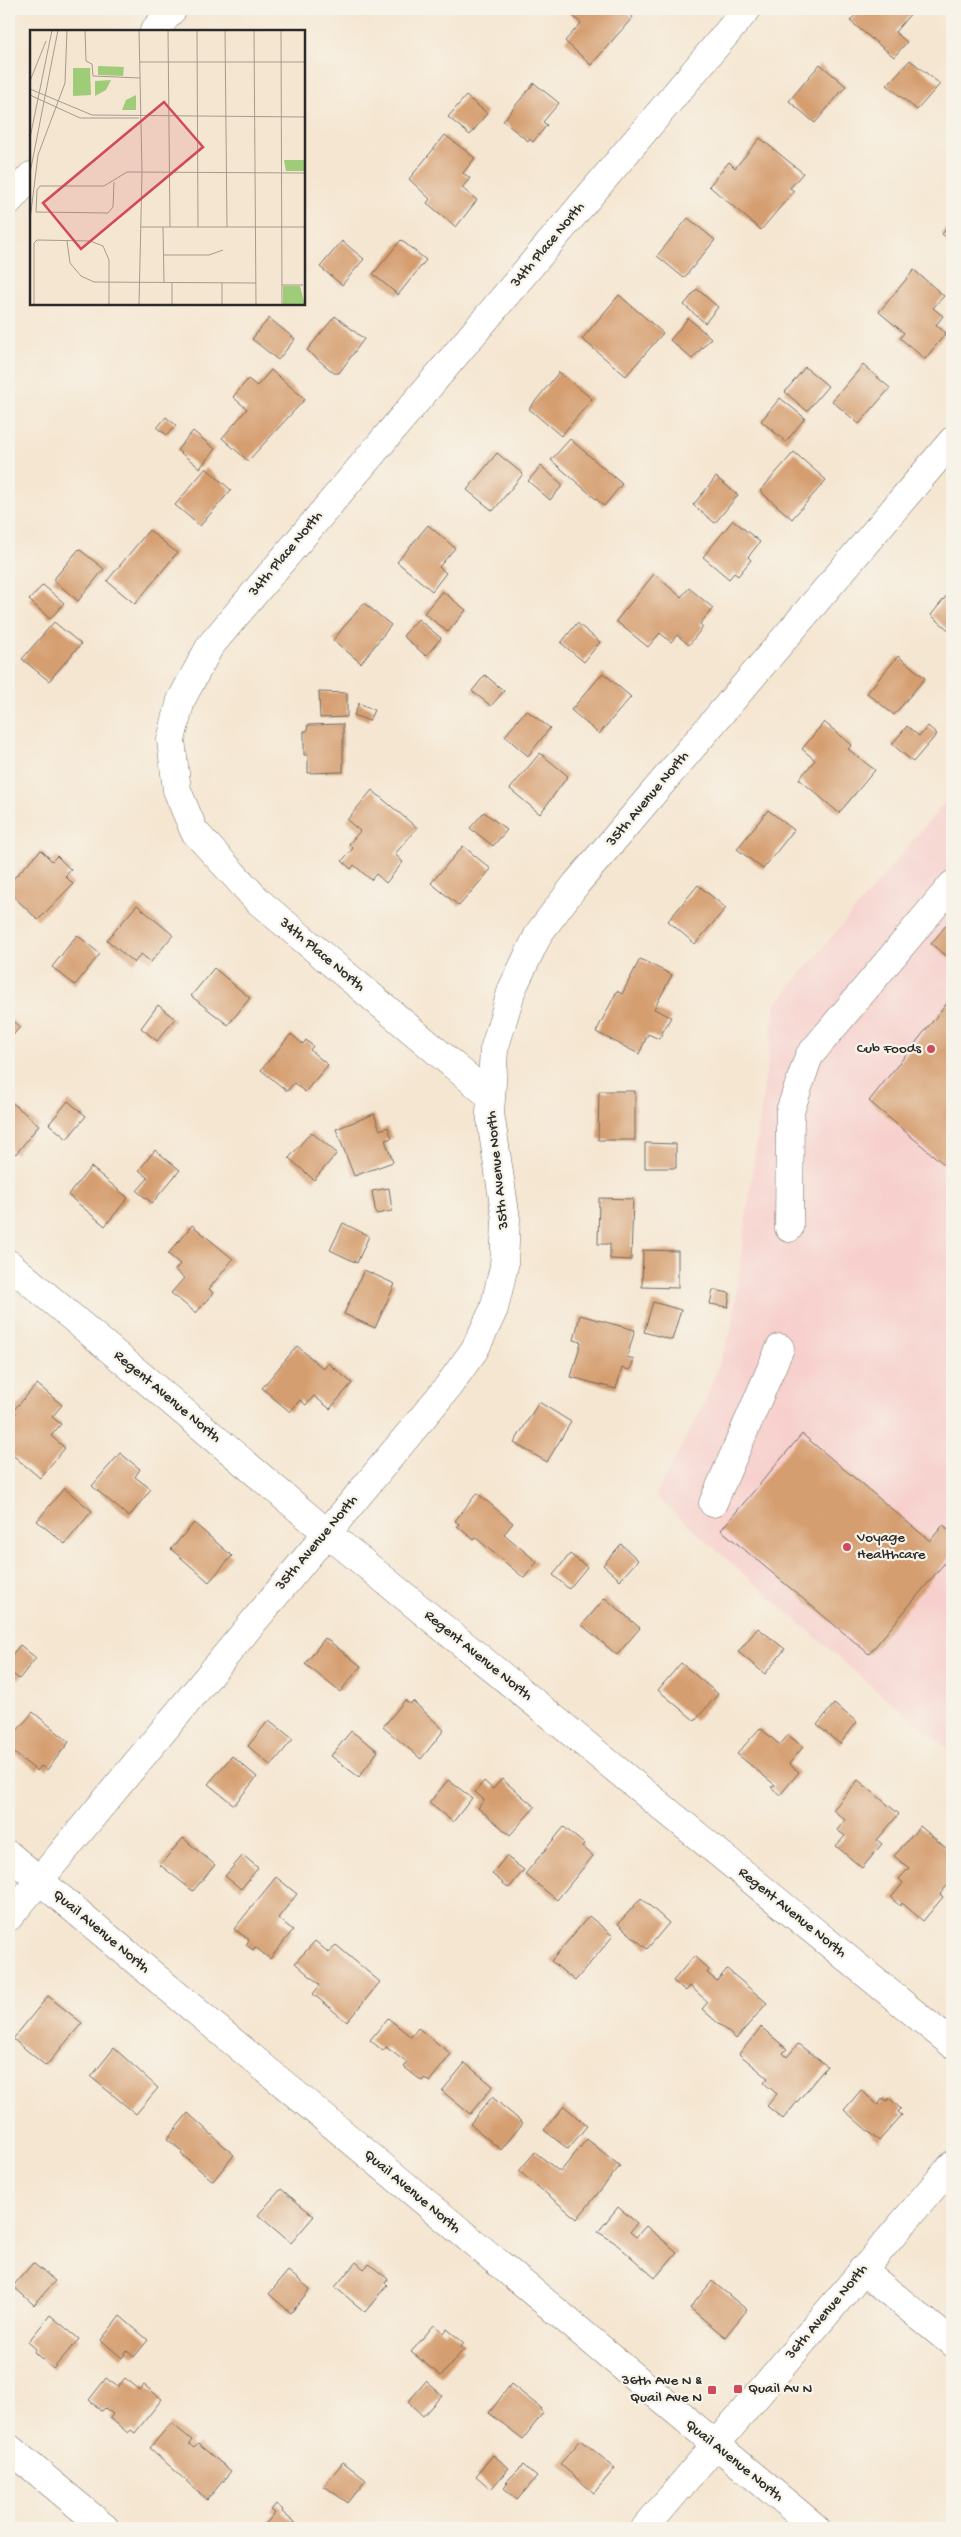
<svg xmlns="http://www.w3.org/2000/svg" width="961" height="2537" font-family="'Gochi Hand',sans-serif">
<rect width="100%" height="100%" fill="#f7f3e8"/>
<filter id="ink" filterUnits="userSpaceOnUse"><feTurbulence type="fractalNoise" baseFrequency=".02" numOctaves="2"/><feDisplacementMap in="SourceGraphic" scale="10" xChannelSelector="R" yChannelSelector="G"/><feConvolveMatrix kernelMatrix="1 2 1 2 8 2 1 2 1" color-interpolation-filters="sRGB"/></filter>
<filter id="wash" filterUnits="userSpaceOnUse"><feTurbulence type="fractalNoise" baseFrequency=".0096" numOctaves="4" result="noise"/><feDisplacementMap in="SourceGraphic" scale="20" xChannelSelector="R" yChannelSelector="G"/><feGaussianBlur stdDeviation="1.12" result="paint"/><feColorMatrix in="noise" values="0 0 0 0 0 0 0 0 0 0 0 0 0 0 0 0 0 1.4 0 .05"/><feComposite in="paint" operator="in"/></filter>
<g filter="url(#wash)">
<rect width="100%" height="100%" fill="#f5e6d1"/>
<polygon fill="#f7d0cd" points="952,794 952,1752 868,1683 655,1496 703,1406 731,1332 775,1005"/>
<g id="blocks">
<g fill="#d59e6f">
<polygon points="571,9 623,9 633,17 591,65 565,41 581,23 568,12"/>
<polygon points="860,9 910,9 913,11 895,32 907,42 894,57 850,21"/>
<polygon points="910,60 940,84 917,110 887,85"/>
<polygon points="820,64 846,86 815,123 789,101"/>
<polygon points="534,83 559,103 543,122 547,125 533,142 529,139 528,141 503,121"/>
<polygon points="466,96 487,113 470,135 448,117"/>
<polygon points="445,135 475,158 463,173 470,178 462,188 477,200 456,227 427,203 430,199 409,179"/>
<polygon points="760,138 803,173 790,188 794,191 761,230 709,186 729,162 735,168"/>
<polygon points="688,218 715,240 684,278 657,256"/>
<polygon points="952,222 952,242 942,234"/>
<polygon points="401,240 426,260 398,295 373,274"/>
<polygon points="342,241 364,259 342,285 320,267"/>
<polygon points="914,270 944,296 933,308 943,316 936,325 946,333 925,359 900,338 904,333 879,312"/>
<polygon points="697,289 718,307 705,323 684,305"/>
<polygon points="619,295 663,333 626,376 582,339"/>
<polygon points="335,316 364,339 339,373 334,373 307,350"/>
<polygon points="269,318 295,339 278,360 252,339"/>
<polygon points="688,318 711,338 692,359 670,340"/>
<polygon points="863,365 890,388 859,424 832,401"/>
<polygon points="805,367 828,386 807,411 785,392"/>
<polygon points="271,370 305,399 248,461 222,438 247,409 233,397 248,379 257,386"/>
<polygon points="559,372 592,399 561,436 529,409"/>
<polygon points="780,398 805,418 786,442 761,421"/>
<polygon points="166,417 176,425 167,435 157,428"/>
<polygon points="193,431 215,449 200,468 177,450"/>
<polygon points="570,439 622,484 604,506 551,460"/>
<polygon points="794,452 826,480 792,519 760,491"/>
<polygon points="497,453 523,474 493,511 467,490"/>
<polygon points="541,466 563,485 550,500 528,481"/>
<polygon points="206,468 231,490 200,526 175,505"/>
<polygon points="716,477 738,495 715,523 693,505"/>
<polygon points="733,520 760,542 748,557 751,560 738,576 734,573 729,579 703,557"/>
<polygon points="428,525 455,548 439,567 446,573 432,591 397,562"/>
<polygon points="149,530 177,553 135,604 107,581"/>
<polygon points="79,549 104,569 78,601 53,580"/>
<polygon points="654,574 681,597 689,588 713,608 700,624 703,627 689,645 677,635 671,642 660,633 648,647 616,621"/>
<polygon points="43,585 64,603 50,619 29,600"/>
<polygon points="952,589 952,633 931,615"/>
<polygon points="442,591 466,610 448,632 424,613"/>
<polygon points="364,603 391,625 361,663 333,640"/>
<polygon points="418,619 441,638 426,656 403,636"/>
<polygon points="54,622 81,644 49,681 22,659"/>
<polygon points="577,623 600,642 584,662 561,643"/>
<polygon points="898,656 925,678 894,715 867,693"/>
<polygon points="603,673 631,697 599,734 571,710"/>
<polygon points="485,675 504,691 491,706 472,691"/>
<polygon points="319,692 347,693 347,717 320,718"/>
<polygon points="359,703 374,710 369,721 354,715"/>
<polygon points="526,710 550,728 528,756 505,736"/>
<polygon points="824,722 852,745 848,749 875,770 839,813 799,779 815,760 802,749"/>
<polygon points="343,724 343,772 308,773 308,755 304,755 304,731 307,731 308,725"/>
<polygon points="907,726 919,736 928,726 937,734 913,762 892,744"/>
<polygon points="540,753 568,776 540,814 510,789"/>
<polygon points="372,790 417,828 395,854 403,862 386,883 376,874 371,880 354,865 351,869 342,861 353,848 349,844 360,831 347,820"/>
<polygon points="768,810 794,830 763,869 737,849"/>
<polygon points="484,812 507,830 493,846 470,828"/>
<polygon points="463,846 491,869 459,906 431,883"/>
<polygon points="41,850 52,861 57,856 71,870 65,876 73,884 38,920 9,892 9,883"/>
<polygon points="698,885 726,908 695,944 668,921"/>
<polygon points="137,905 173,935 151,962 141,954 134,963 107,940"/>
<polygon points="952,918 952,960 931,944"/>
<polygon points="77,935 100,954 75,985 52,967"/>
<polygon points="640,959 672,975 654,1009 671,1017 659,1039 648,1034 639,1054 596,1032 617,991 622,994"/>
<polygon points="214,968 250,998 228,1025 191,996"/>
<polygon points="952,997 952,1171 869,1101"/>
<polygon points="158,1005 175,1019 157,1041 141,1028"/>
<polygon points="9,1018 20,1027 9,1040"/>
<polygon points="291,1034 303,1044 306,1040 313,1046 310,1050 328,1065 305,1092 294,1083 287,1091 261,1070"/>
<polygon points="599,1091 635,1091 635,1140 598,1140"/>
<polygon points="9,1100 39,1125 16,1154 9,1148"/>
<polygon points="68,1101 86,1116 67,1139 49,1124"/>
<polygon points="374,1114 380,1130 388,1127 392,1138 385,1140 393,1162 354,1176 336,1129"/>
<polygon points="311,1132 337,1153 314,1180 289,1158"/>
<polygon points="645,1143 676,1144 676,1168 645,1168"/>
<polygon points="155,1150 180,1170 152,1203 137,1191 148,1178 139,1170"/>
<polygon points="91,1167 128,1198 105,1226 68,1195"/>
<polygon points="389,1188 392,1211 376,1214 372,1191"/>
<polygon points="599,1198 633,1199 631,1260 610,1259 610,1244 598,1244"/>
<polygon points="343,1223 369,1236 357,1263 330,1250"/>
<polygon points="192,1225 233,1259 209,1289 213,1293 196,1313 171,1293 184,1278 175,1270 180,1264 168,1254"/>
<polygon points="643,1250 678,1251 678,1288 642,1287"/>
<polygon points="364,1270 395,1284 375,1328 344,1314"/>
<polygon points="713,1290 730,1293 728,1307 710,1304"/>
<polygon points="653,1302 681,1310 672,1340 644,1332"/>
<polygon points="580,1315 635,1330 627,1357 634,1359 630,1370 622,1368 616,1389 571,1377 581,1342 574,1340"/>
<polygon points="297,1346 324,1369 328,1363 352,1383 330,1409 314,1396 306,1405 300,1400 290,1412 262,1388"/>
<polygon points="37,1384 62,1405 52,1417 61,1424 51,1436 65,1448 40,1478 9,1452 9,1422 16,1413 13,1411"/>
<polygon points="539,1402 571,1422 547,1462 514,1443"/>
<polygon points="802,1434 930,1541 943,1525 952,1532 952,1554 869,1654 721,1530"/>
<polygon points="120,1453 140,1469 135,1477 151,1489 129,1517 92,1486"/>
<polygon points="64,1488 92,1511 65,1544 37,1521"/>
<polygon points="477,1493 513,1523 504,1534 537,1562 524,1578 476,1538 474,1540 457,1526 459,1524 455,1521"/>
<polygon points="194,1523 232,1556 209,1582 171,1549"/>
<polygon points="621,1544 638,1560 620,1580 603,1565"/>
<polygon points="570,1554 587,1567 569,1589 553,1575"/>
<polygon points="605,1598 640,1628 617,1655 582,1625"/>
<polygon points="758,1628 785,1649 765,1674 738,1652"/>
<polygon points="325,1638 361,1666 340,1692 305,1664"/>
<polygon points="20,1645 36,1658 19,1679 9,1671 9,1658"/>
<polygon points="681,1663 718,1694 695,1721 658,1690"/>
<polygon points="405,1700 410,1704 413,1701 444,1730 421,1759 383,1727"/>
<polygon points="834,1704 857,1722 840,1744 817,1725"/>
<polygon points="33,1712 69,1742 47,1770 41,1766 37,1771 9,1749 14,1744 10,1739"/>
<polygon points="269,1720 293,1739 271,1766 248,1746"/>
<polygon points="760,1728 780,1745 788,1735 803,1747 789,1764 799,1772 780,1795 771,1787 775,1785 737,1754"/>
<polygon points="351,1731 378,1751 359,1777 331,1756"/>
<polygon points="232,1756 257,1777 234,1805 208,1784"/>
<polygon points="502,1779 535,1807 510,1835 478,1808 484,1800 475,1792 484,1781 493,1789"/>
<polygon points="448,1780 472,1798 453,1822 429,1803"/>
<polygon points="858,1780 899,1814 877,1840 882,1844 862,1868 836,1846 845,1836 837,1830 845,1820 833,1810"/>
<polygon points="920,1826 952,1853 952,1880 940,1894 943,1897 923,1921 902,1903 900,1906 891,1898 903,1883 899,1879 909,1868 894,1856"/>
<polygon points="564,1827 584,1844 582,1846 593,1856 557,1900 525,1874"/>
<polygon points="183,1838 215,1865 193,1891 160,1865"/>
<polygon points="243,1855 258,1868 241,1889 225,1876"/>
<polygon points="506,1856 524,1870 509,1888 492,1874"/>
<polygon points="276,1877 297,1894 278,1918 293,1930 270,1959 255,1947 253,1950 246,1945 249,1940 234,1929"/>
<polygon points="641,1898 669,1923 647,1949 618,1924"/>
<polygon points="589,1916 613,1936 575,1981 551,1961"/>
<polygon points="315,1941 329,1953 336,1945 380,1982 347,2022 313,1994 320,1985 295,1963"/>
<polygon points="694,1956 709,1970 707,1973 717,1981 727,1969 767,2003 736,2039 702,2009 708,2002 690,1986 686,1991 673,1981"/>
<polygon points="48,1996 82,2023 46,2066 13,2039"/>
<polygon points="388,2018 411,2037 418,2028 451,2054 429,2082 425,2078 422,2081 404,2067 407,2063 386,2047 383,2051 370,2040"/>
<polygon points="761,2027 787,2049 783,2053 787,2057 798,2044 827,2066 783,2119 767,2106 777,2094 764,2083 768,2078 739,2054"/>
<polygon points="114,2048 158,2088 136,2114 91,2077"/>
<polygon points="465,2063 493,2086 470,2114 442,2091"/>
<polygon points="861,2090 878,2105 883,2098 887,2101 889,2098 901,2109 898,2112 902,2115 879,2141 844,2110"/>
<polygon points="492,2097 523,2123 501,2150 470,2124"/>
<polygon points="564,2106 587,2126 568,2149 544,2130"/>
<polygon points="188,2113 234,2155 213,2181 181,2154 183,2152 167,2139"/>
<polygon points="587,2139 620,2166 577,2219 519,2171 535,2152 560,2172"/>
<polygon points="281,2189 314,2216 291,2243 258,2215"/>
<polygon points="618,2207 637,2223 630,2232 636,2237 646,2226 677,2252 655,2278 614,2242 598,2232"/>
<polygon points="356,2262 364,2269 369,2264 388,2279 385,2283 387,2285 365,2312 335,2287"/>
<polygon points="33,2263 55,2281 34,2305 13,2286"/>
<polygon points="288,2271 310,2289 291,2313 269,2294"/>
<polygon points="712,2281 747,2310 725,2337 690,2308"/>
<polygon points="50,2315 79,2339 53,2369 34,2352 36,2349 28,2342"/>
<polygon points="120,2316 148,2340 134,2357 127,2351 122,2358 101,2340"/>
<polygon points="434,2325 444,2333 447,2329 464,2343 461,2347 464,2349 441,2376 411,2352"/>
<polygon points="106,2378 118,2387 125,2378 140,2390 144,2385 162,2399 135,2433 131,2430 128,2433 110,2418 113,2414 105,2408 102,2411 89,2400"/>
<polygon points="426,2381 442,2395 423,2416 408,2402"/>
<polygon points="511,2384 541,2408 540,2410 543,2413 523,2439 489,2413"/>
<polygon points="171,2423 192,2440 189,2444 194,2448 198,2444 231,2471 207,2500 150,2448"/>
<polygon points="581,2440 615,2468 594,2493 560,2464"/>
<polygon points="493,2455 509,2468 491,2489 476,2476"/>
<polygon points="343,2462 366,2480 348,2503 324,2486"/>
<polygon points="523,2465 537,2477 517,2500 504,2488 508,2483 506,2482"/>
<polygon points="276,2504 283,2510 282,2512 301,2528 262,2528 275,2513 271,2510"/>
</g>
</g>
</g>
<g filter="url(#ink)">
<use href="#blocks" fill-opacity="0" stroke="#726c65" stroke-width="1"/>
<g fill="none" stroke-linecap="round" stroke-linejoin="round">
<defs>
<g id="minor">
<polyline points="154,31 173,9"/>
<polyline points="9,201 31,176"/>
<polyline points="490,1096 258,901 194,831 177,790 171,740 181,700 210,646 747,9"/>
<polyline points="789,1228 790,1111 809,1056 952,885"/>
<polyline points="9,1264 326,1532 952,2044"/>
<polyline points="713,1503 780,1348"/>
<polyline points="9,1855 816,2528"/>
<polyline points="9,1917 447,1388 475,1349 494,1309 504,1266 506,1219 490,1113 494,1050 512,989 539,933 576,884 952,441"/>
<polyline points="862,2270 952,2343"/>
<polyline points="9,2448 105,2528"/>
<polyline points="645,2528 952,2165"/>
</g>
</defs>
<use href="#minor" stroke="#726c65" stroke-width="29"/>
<use href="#minor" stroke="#fff" stroke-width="28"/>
</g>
</g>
<g fill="#d1495b" stroke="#f7f3e8" stroke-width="2">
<circle cx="931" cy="1049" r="5"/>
<circle cx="847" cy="1547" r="5"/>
<rect x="733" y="2384" width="10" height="10" rx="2.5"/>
<rect x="707" y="2385" width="10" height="10" rx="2.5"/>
</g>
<g text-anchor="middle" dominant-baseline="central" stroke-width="4.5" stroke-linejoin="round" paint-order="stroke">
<g font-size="15" fill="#2b2b2b" stroke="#f7f3e8">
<text transform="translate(548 245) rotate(-50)">34th Place North</text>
<text transform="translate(286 554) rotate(-50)">34th Place North</text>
<text transform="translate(648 799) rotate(-50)">35th Avenue North</text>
<text transform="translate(322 955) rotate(40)">34th Place North</text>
<text transform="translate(498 1170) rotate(-96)">35th Avenue North</text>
<text transform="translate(167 1397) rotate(40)">Regent Avenue North</text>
<text transform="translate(317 1543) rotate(-50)">35th Avenue North</text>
<text transform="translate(478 1656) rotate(39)">Regent Avenue North</text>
<text transform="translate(792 1913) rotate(39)">Regent Avenue North</text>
<text transform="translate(101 1932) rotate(40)">Quail Avenue North</text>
<text transform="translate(412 2192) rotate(40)">Quail Avenue North</text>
<text transform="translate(827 2312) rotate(-50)">36th Avenue North</text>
<text transform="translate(734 2461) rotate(39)">Quail Avenue North</text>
</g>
<g font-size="15" fill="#2b2b2b" stroke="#f7f3e8" text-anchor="end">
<text x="921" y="1049">Cub Foods</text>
<text x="857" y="1538" text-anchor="start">Voyage<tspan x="857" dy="17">Healthcare</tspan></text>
<text x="702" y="2381">36th Ave N &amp;<tspan x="702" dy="17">Quail Ave N</tspan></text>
<text x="748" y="2389" text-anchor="start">Quail Av N</text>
</g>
</g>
<g transform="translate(30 30)">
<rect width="275" height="275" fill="#f5e6d1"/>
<path d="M68,36L94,37L93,46L68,45ZM43,38H60L61,65L43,66ZM81,50L76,60L65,66V51ZM106,65V80H92L96,70ZM254,130H275V141H256ZM253,256H270L275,275H253Z" fill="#9fcc79"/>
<path fill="none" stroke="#a49b8f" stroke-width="1" d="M55,0L56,31L62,34L63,46L110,48M138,0L140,197M167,0L168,197M195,0L197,197M224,0L226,275M251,0L252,275M110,32H275M0,51L16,11M0,59L62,85L275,87M0,65L50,88H109M0,108L22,0M0,143L28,0M84,152L83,177L78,183L6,182L7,160L10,156H74L97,142L275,143M0,190L8,125L35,53L37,0M111,197H275M133,197L134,252M37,211L40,233L51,246L64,252L226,253M133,225H179L193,220M252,255H273M4,275V213L7,210L60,211L73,216L79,230V275M109,275L112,142L109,0M142,275V252M192,275V253"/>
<path fill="#d1495b" fill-opacity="0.15" stroke="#d1495b" stroke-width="2.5" d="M134,72L173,117L51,219L13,173Z"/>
<rect width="275" height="275" fill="none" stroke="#2b2b2b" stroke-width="2.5"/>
</g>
<rect width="961" height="2537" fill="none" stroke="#f7f3e8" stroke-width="30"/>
</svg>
